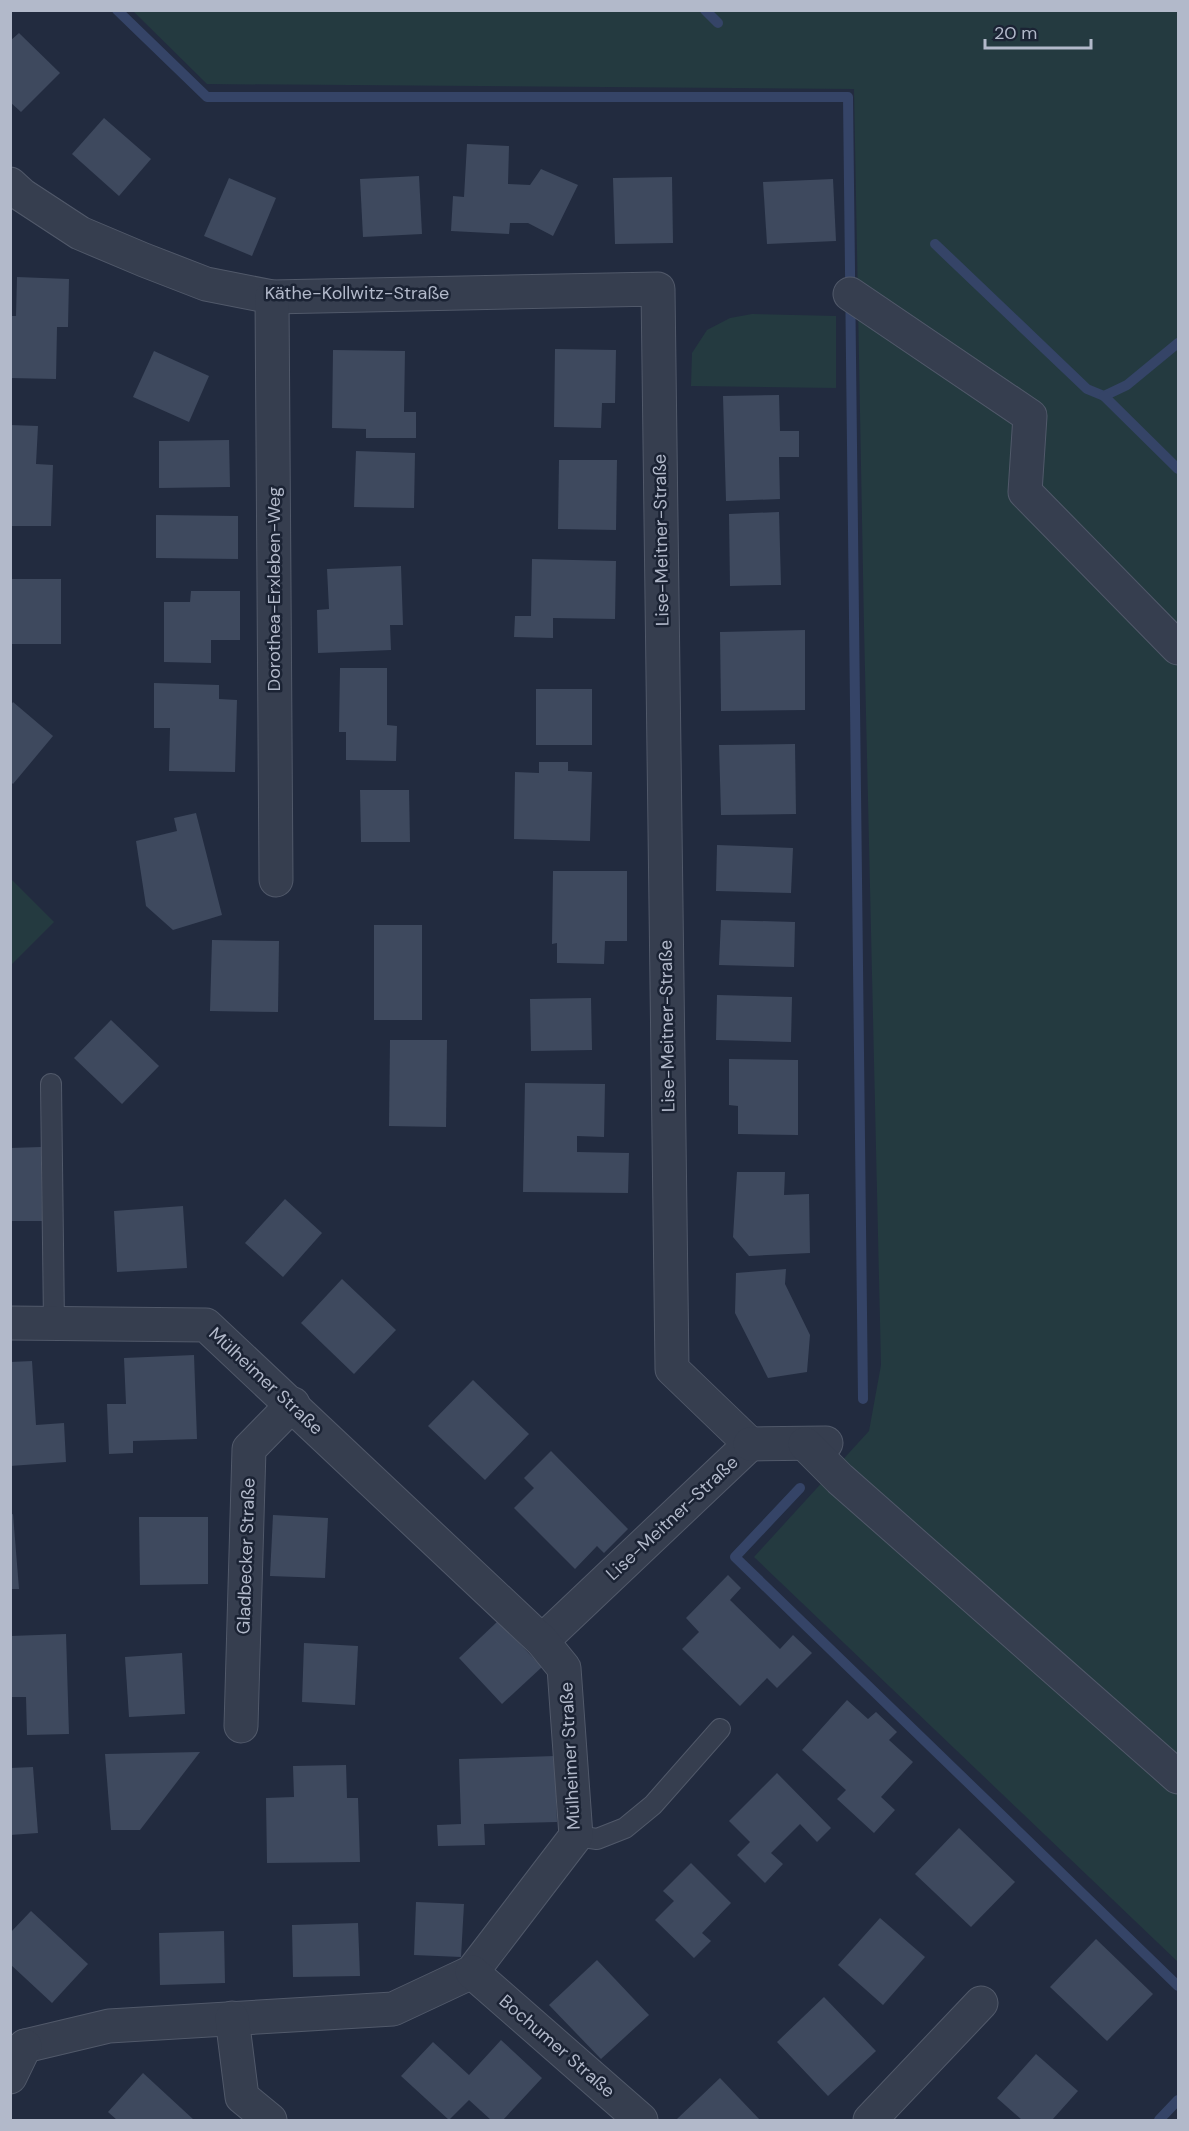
<svg xmlns="http://www.w3.org/2000/svg" width="1189" height="2131" font-family="'DM Sans',sans-serif">
<rect width="100%" height="100%" fill="#222b3f"/>
<g fill="#243a40">
<polygon points="133,11 1178,11 1178,1962 754,1557 869,1431 881,1365 864,627 854,89 207,84"/>
<polygon points="752,314 836,316 836,388 691,386 692,353 707,330 730,318"/>
<polygon points="11,879 54,922 11,965"/>
</g>
<g fill="none" stroke-linecap="round" stroke-linejoin="round">
<g stroke="#354467" stroke-width="10">
<polyline points="117,10 207,97 848,97 863,1399"/>
<polyline points="705,10 718,23"/>
<polyline points="935,244 1087,389 1104,396 1127,385 1178,343"/>
<polyline points="1104,396 1178,469"/>
<polyline points="800,1488 735,1557 1178,1986"/>
<polyline points="1159,2120 1178,2100"/>
</g>
</g>
<g fill="#3e495e">
<polygon points="19,33 60,73 21,112 10,102 10,41"/>
<polygon points="104,118 151,159 119,196 72,154"/>
<polygon points="467,144 509,146 508,184 530,185 541,169 578,185 553,236 528,223 510,223 509,234 451,231 453,196 464,197"/>
<polygon points="419,176 422,234 363,237 360,179"/>
<polygon points="672,177 673,243 615,244 613,178"/>
<polygon points="229,178 276,198 252,256 204,236"/>
<polygon points="833,179 836,241 767,244 763,182"/>
<polygon points="17,277 69,279 68,327 57,327 56,379 10,378 10,316 16,316"/>
<polygon points="555,349 616,350 615,403 602,403 601,428 554,427"/>
<polygon points="333,350 405,351 404,412 416,412 416,438 366,438 366,429 332,428"/>
<polygon points="154,351 209,376 189,422 133,397"/>
<polygon points="779,395 780,431 799,431 799,457 779,457 780,499 726,501 723,396"/>
<polygon points="10,425 38,426 36,464 53,465 51,526 10,526"/>
<polygon points="229,440 230,487 159,488 159,441"/>
<polygon points="356,451 415,453 414,508 354,507"/>
<polygon points="559,460 617,460 616,530 558,529"/>
<polygon points="779,512 781,585 730,586 729,514"/>
<polygon points="156,515 238,516 238,559 156,558"/>
<polygon points="532,559 616,561 615,619 553,618 553,638 514,637 515,616 531,616"/>
<polygon points="401,566 403,625 390,625 391,650 318,653 317,610 329,609 327,569"/>
<rect x="10" y="579" width="51" height="65"/>
<polygon points="191,591 240,591 240,640 211,640 211,663 164,662 164,602 190,602"/>
<polygon points="805,630 805,710 721,711 720,632"/>
<polygon points="340,668 387,668 387,725 397,726 396,761 346,760 346,732 339,732"/>
<polygon points="154,683 219,685 219,699 237,700 235,772 169,771 170,728 154,728"/>
<rect x="536" y="689" width="56" height="56"/>
<polygon points="13,702 53,736 13,784 10,781 10,706"/>
<polygon points="795,744 796,814 721,815 719,745"/>
<polygon points="539,762 568,762 568,771 592,772 590,841 514,839 515,772 539,773"/>
<polygon points="360,790 409,790 410,842 361,842"/>
<polygon points="196,813 222,915 173,930 146,906 136,841 177,831 174,818"/>
<polygon points="717,845 793,848 791,893 716,891"/>
<polygon points="553,871 627,871 627,941 605,941 604,964 557,963 557,943 552,944"/>
<polygon points="721,920 795,922 794,967 719,965"/>
<rect x="374" y="925" width="48" height="95"/>
<polygon points="212,940 279,941 278,1012 210,1011"/>
<polygon points="717,995 792,997 791,1042 716,1040"/>
<polygon points="591,998 592,1050 531,1051 530,999"/>
<polygon points="111,1020 159,1066 122,1104 74,1058"/>
<polygon points="390,1040 447,1040 446,1127 389,1126"/>
<polygon points="729,1059 798,1060 798,1135 738,1134 738,1106 729,1105"/>
<polygon points="525,1083 605,1084 604,1137 577,1136 577,1152 629,1153 628,1193 523,1192"/>
<polygon points="41,1147 42,1221 10,1221 10,1148"/>
<polygon points="737,1172 785,1172 784,1195 809,1194 810,1253 749,1256 733,1237"/>
<polygon points="285,1199 322,1233 283,1277 245,1243"/>
<polygon points="183,1206 187,1268 117,1272 114,1211"/>
<polygon points="786,1269 785,1284 810,1335 807,1372 768,1378 735,1313 736,1273"/>
<polygon points="342,1279 396,1330 354,1374 301,1323"/>
<polygon points="194,1355 197,1439 133,1441 133,1453 109,1454 107,1404 126,1404 124,1358"/>
<polygon points="32,1361 36,1425 64,1423 66,1462 10,1466 10,1362"/>
<polygon points="473,1380 529,1434 485,1480 428,1426"/>
<polygon points="551,1451 628,1529 604,1553 597,1546 575,1569 514,1508 534,1488 524,1478"/>
<polygon points="13,1514 19,1589 10,1589 10,1515"/>
<polygon points="273,1515 328,1518 325,1578 270,1576"/>
<polygon points="139,1517 208,1517 208,1584 140,1585"/>
<polygon points="728,1575 741,1588 730,1600 780,1649 793,1635 812,1653 777,1688 767,1678 740,1706 682,1649 699,1632 686,1618"/>
<polygon points="498,1621 542,1667 502,1704 459,1658"/>
<polygon points="66,1634 69,1734 27,1735 26,1697 10,1697 10,1636"/>
<polygon points="304,1643 358,1646 355,1705 302,1702"/>
<polygon points="182,1653 185,1714 129,1717 125,1657"/>
<polygon points="847,1700 868,1719 876,1712 897,1732 889,1740 913,1762 881,1797 895,1810 874,1833 837,1799 846,1790 802,1750"/>
<polygon points="200,1752 140,1830 111,1830 105,1754"/>
<polygon points="555,1756 557,1822 484,1824 485,1845 438,1846 437,1825 461,1824 459,1759"/>
<polygon points="346,1765 347,1798 358,1798 360,1862 267,1863 266,1798 294,1797 293,1766"/>
<polygon points="33,1767 38,1833 10,1835 10,1768"/>
<polygon points="777,1773 831,1828 817,1842 800,1824 771,1853 783,1864 765,1883 737,1855 750,1842 729,1821"/>
<polygon points="959,1828 1015,1882 971,1927 915,1874"/>
<polygon points="691,1863 731,1903 702,1933 711,1941 694,1958 655,1920 674,1901 663,1891"/>
<polygon points="416,1902 464,1904 461,1957 414,1955"/>
<polygon points="31,1911 88,1964 52,2003 10,1964 10,1933"/>
<polygon points="880,1918 925,1957 883,2005 838,1965"/>
<polygon points="358,1923 360,1976 293,1977 292,1925"/>
<polygon points="224,1931 225,1983 160,1985 159,1933"/>
<polygon points="1096,1939 1153,1994 1107,2041 1050,1987"/>
<polygon points="597,1960 649,2015 601,2059 549,2005"/>
<polygon points="824,1997 876,2051 828,2096 777,2042"/>
<polygon points="501,2040 542,2078 503,2120 491,2120 469,2100 449,2120 401,2076 433,2042 469,2075"/>
<polygon points="1036,2054 1078,2091 1052,2120 1022,2120 997,2098"/>
<polygon points="143,2073 194,2120 117,2120 108,2112"/>
<polygon points="720,2078 760,2120 678,2120 677,2119"/>
</g>
<g fill="none" stroke-linecap="round" stroke-linejoin="round">
<defs>
<g id="lane">
<polyline points="51,1084 54,1323"/>
<polyline points="576,1836 597,1839 625,1828 653,1805 720,1729"/>
</g>
<g id="street">
<polyline points="10,184 22,195 80,233 144,260 206,284 272,297 658,289 672,1369 750,1444 542,1641"/>
<polyline points="850,294 1030,416 1025,492 1178,648"/>
<polyline points="272,297 276,880"/>
<polyline points="10,1323 206,1325 542,1641 564,1668 576,1836 472,1972 393,2009 109,2026 25,2046"/>
<polyline points="750,1444 826,1443"/>
<polyline points="805,1444 840,1479 1178,1777"/>
<polyline points="241,1726 249,1449 293,1404"/>
<polyline points="472,1972 641,2120"/>
<polyline points="232,2018 242,2097 270,2120"/>
<polyline points="10,2077 25,2046"/>
<polyline points="870,2120 981,2003"/>
</g>
</defs>
<use href="#lane" stroke="#51596a" stroke-width="22"/>
<use href="#street" stroke="#51596a" stroke-width="35"/>
<use href="#lane" stroke="#363e4f" stroke-width="20"/>
<use href="#street" stroke="#363e4f" stroke-width="33"/>
</g>
<g text-anchor="middle" dominant-baseline="central" stroke-width="5" stroke-linejoin="round" paint-order="stroke">
<g font-size="18" fill="#b2b9ca" stroke="#1b2334">
<text x="357" y="293">Käthe-Kollwitz-Straße</text>
<text transform="translate(661 540) rotate(-91)">Lise-Meitner-Straße</text>
<text transform="translate(274 589) rotate(-90)">Dorothea-Erxleben-Weg</text>
<text transform="translate(667 1026) rotate(-91)">Lise-Meitner-Straße</text>
<text transform="translate(266 1381) rotate(43)">Mülheimer Straße</text>
<text transform="translate(672 1518) rotate(-43)">Lise-Meitner-Straße</text>
<text transform="translate(246 1556) rotate(-88)">Gladbecker Straße</text>
<text transform="translate(570 1756) rotate(-93)">Mülheimer Straße</text>
<text transform="translate(557 2046) rotate(41)">Bochumer Straße</text>
</g>
</g>
<rect width="1189" height="2131" fill="none" stroke="#b2b9ca" stroke-width="24"/>
<path d="M985 39v9h106v-9" fill="none" stroke="#b2b9ca" stroke-width="3"/>
<text x="994" y="39" font-size="18" fill="#b2b9ca" stroke="#1b2334" stroke-width="4.5" paint-order="stroke">20 m</text>
</svg>
